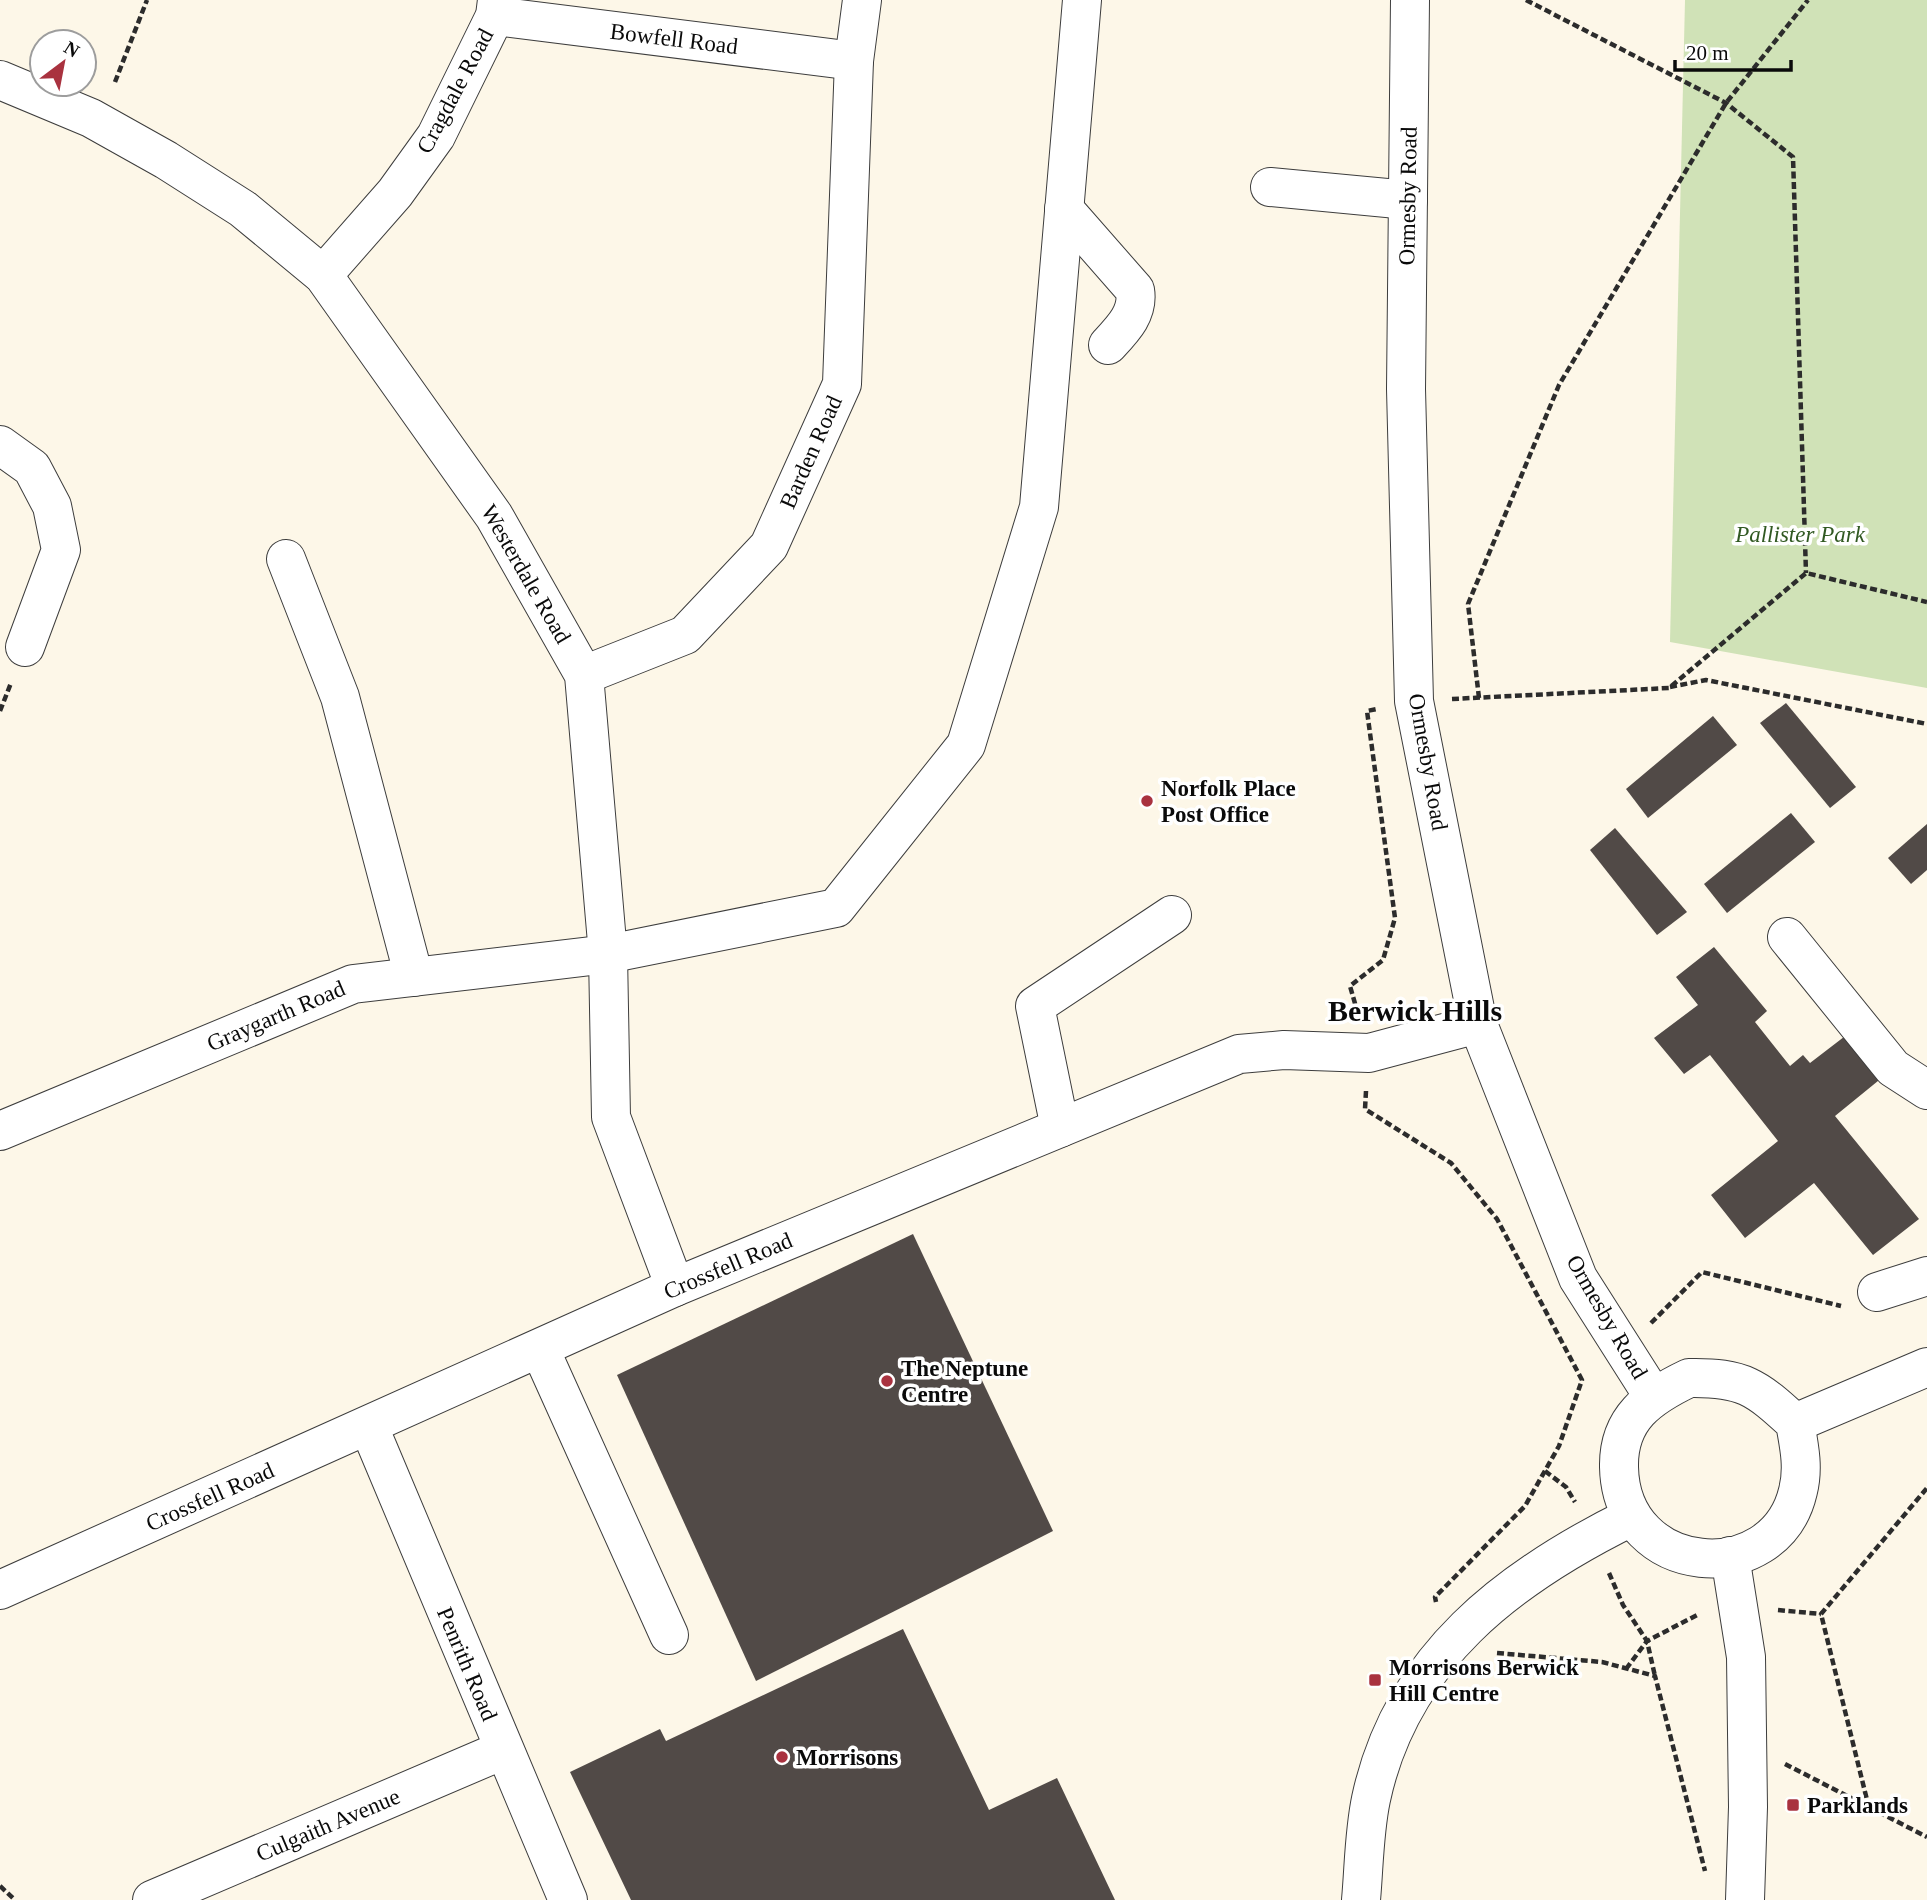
<svg xmlns="http://www.w3.org/2000/svg" width="1927" height="1900" font-family="Georgia,serif">
<rect width="100%" height="100%" fill="#fdf7e8"/>
<polygon fill="#d0e2b7" points="1685,0 1927,0 1927,688 1670,642"/>
<g fill="#514a47">
<polygon points="1786,703 1856,787 1830,808 1760,723"/>
<polygon points="1713,716 1737,745 1648,818 1626,789"/>
<polygon points="1791,813 1815,842 1727,913 1704,884"/>
<polygon points="1927,824 1927,870 1911,884 1888,858"/>
<polygon points="1615,828 1687,912 1657,935 1590,850"/>
<polygon points="1714,947 1767,1011 1755,1022 1790,1066 1803,1055 1810,1063 1853,1030 1889,1072 1835,1116 1919,1219 1873,1255 1814,1183 1745,1238 1711,1195 1778,1141 1710,1055 1684,1074 1654,1038 1698,1005 1676,977"/>
<polygon points="913,1234 1053,1531 756,1681 617,1375"/>
<polygon points="903,1629 989,1810 1057,1778 1115,1900 631,1900 570,1772 660,1729 666,1741"/>
</g>
<g fill="none" stroke-linecap="round" stroke-linejoin="round">
<defs>
<g id="minor">
<polyline points="1410,0 1406,389 1414,701 1478,1024 1578,1278 1653,1396"/>
<polyline points="495,16 854,61"/>
<polyline points="0,80 91,118 166,160 243,209 323,275 494,516 584,675 608,954 611,1117 675,1287"/>
<polyline points="1270,187 1408,200"/>
<path d="M1064,209L1135,290C1139,313 1123,329 1108,345"/>
<polyline points="323,275 395,193 436,136 495,16 497,0"/>
<polyline points="0,445 32,468 52,506 61,550 25,647"/>
<polyline points="286,559 340,697 414,977"/>
<polyline points="584,675 685,635 769,546 842,384 854,61 862,0"/>
<polyline points="1787,937 1893,1068 1927,1090"/>
<polyline points="1060,1128 1035,1006 1172,915"/>
<polyline points="0,1131 353,984 608,954 836,908 966,745 1039,507 1082,0"/>
<polyline points="1877,1292 1927,1276"/>
<polyline points="540,1349 669,1635"/>
<path d="M1689,1378C1743,1377 1756,1387 1795,1423C1799,1445 1804,1468 1798,1491C1775,1590 1621,1578 1619,1467C1618,1418 1649,1397 1689,1378Z"/>
<polyline points="1795,1423 1927,1367"/>
<polyline points="369,1427 568,1900"/>
<polyline points="1730,1556 1746,1657 1748,1807 1745,1900"/>
<polyline points="0,1590 675,1287 1239,1054 1284,1050 1369,1053 1478,1024"/>
<polyline points="152,1900 503,1750"/>
<path d="M1361,1900C1364,1867 1364,1832 1371,1799C1401,1658 1509,1577 1631,1517"/>
</g>
</defs>
<use href="#minor" stroke="#3d3d3d" stroke-width="40"/>
<g stroke="#2c2c2c" stroke-width="4.5" stroke-dasharray="7 3.5" stroke-linecap="butt">
<polyline points="1526,0 1726,103 1793,157 1806,573"/>
<polyline points="115,82 147,0"/>
<polyline points="1670,687 1706,680 1927,724"/>
<polyline points="1479,698 1468,604 1559,385 1726,103 1808,0"/>
<polyline points="1452,699 1669,688 1806,573 1927,602"/>
<polyline points="0,711 11,683"/>
<polyline points="1358,1014 1350,986 1383,960 1395,918 1367,711 1377,709"/>
<polyline points="1366,1091 1365,1109 1451,1163 1497,1219 1582,1380 1559,1446 1525,1506 1435,1597 1436,1602"/>
<polyline points="1651,1323 1702,1272 1841,1306"/>
<polyline points="1545,1471 1566,1487 1575,1502"/>
<polyline points="1609,1573 1623,1605 1647,1641 1655,1676"/>
<polyline points="1778,1610 1821,1614"/>
<polyline points="1497,1653 1602,1662 1655,1676 1705,1871"/>
<polyline points="1626,1669 1647,1641 1699,1614"/>
<polyline points="1785,1764 1927,1837"/>
<polyline points="1869,1808 1821,1614 1927,1488"/>
<polyline points="0,1886 15,1900"/>
</g>
<use href="#minor" stroke="#fff" stroke-width="38"/>
</g>
<g fill="#a9323f" stroke="#fff" stroke-width="2.5">
<circle cx="1147" cy="801" r="7"/>
<circle cx="887" cy="1381" r="7"/>
<rect x="1368" y="1673" width="14" height="14" rx="3.5"/>
<circle cx="782" cy="1757" r="7"/>
<rect x="1786" y="1798" width="14" height="14" rx="3.5"/>
</g>
<g text-anchor="middle" dominant-baseline="central" stroke-width="7" stroke-linejoin="round" paint-order="stroke">
<g font-size="23" fill="#0a0a0a" stroke="#fff">
<text transform="translate(674 39) rotate(7)">Bowfell Road</text>
<text transform="translate(455 91) rotate(-62)">Cragdale Road</text>
<text transform="translate(1408 196) rotate(-89)">Ormesby Road</text>
<text transform="translate(811 452) rotate(-66)">Barden Road</text>
<text transform="translate(526 574) rotate(60)">Westerdale Road</text>
<text transform="translate(1428 762) rotate(80)">Ormesby Road</text>
<text transform="translate(276 1016) rotate(-23)">Graygarth Road</text>
<text transform="translate(728 1266) rotate(-23)">Crossfell Road</text>
<text transform="translate(1607 1317) rotate(60)">Ormesby Road</text>
<text transform="translate(210 1497) rotate(-24)">Crossfell Road</text>
<text transform="translate(467 1664) rotate(67)">Penrith Road</text>
<text transform="translate(328 1825) rotate(-23)">Culgaith Avenue</text>
</g>
<g font-size="23" font-style="italic" fill="#315922" stroke="#fff">
<text x="1800" y="534">Pallister Park</text>
</g>
<g font-size="23" font-weight="bold" fill="#0a0a0a" stroke="#fff" text-anchor="start">
<text x="1161" y="788">Norfolk Place<tspan x="1161" dy="26">Post Office</tspan></text>
<text x="901" y="1368">The Neptune<tspan x="901" dy="26">Centre</tspan></text>
<text x="1389" y="1667">Morrisons Berwick<tspan x="1389" dy="26">Hill Centre</tspan></text>
<text x="796" y="1757">Morrisons</text>
<text x="1807" y="1805">Parklands</text>
</g>
<g font-size="30" font-weight="bold" fill="#0a0a0a" stroke="#fff">
<text x="1415" y="1010">Berwick Hills</text>
</g>
</g>
<g transform="translate(63 63) rotate(32)"><circle r="33" fill="#ffffff" stroke="#9d9d9d" stroke-width="2"/>
<path d="M0-5L12 26L0 18L-12 26Z" fill="#a9323f"/>
<text y="-10" font-size="19" font-weight="bold" text-anchor="middle" fill="#0a0a0a">N</text>
</g>
<path d="M1675 60v10h116v-10" fill="none" stroke="#0a0a0a" stroke-width="3.5"/>
<text x="1686" y="60" font-size="21" fill="#0a0a0a" stroke="#ffffff" stroke-width="5" paint-order="stroke">20 m</text>
</svg>
